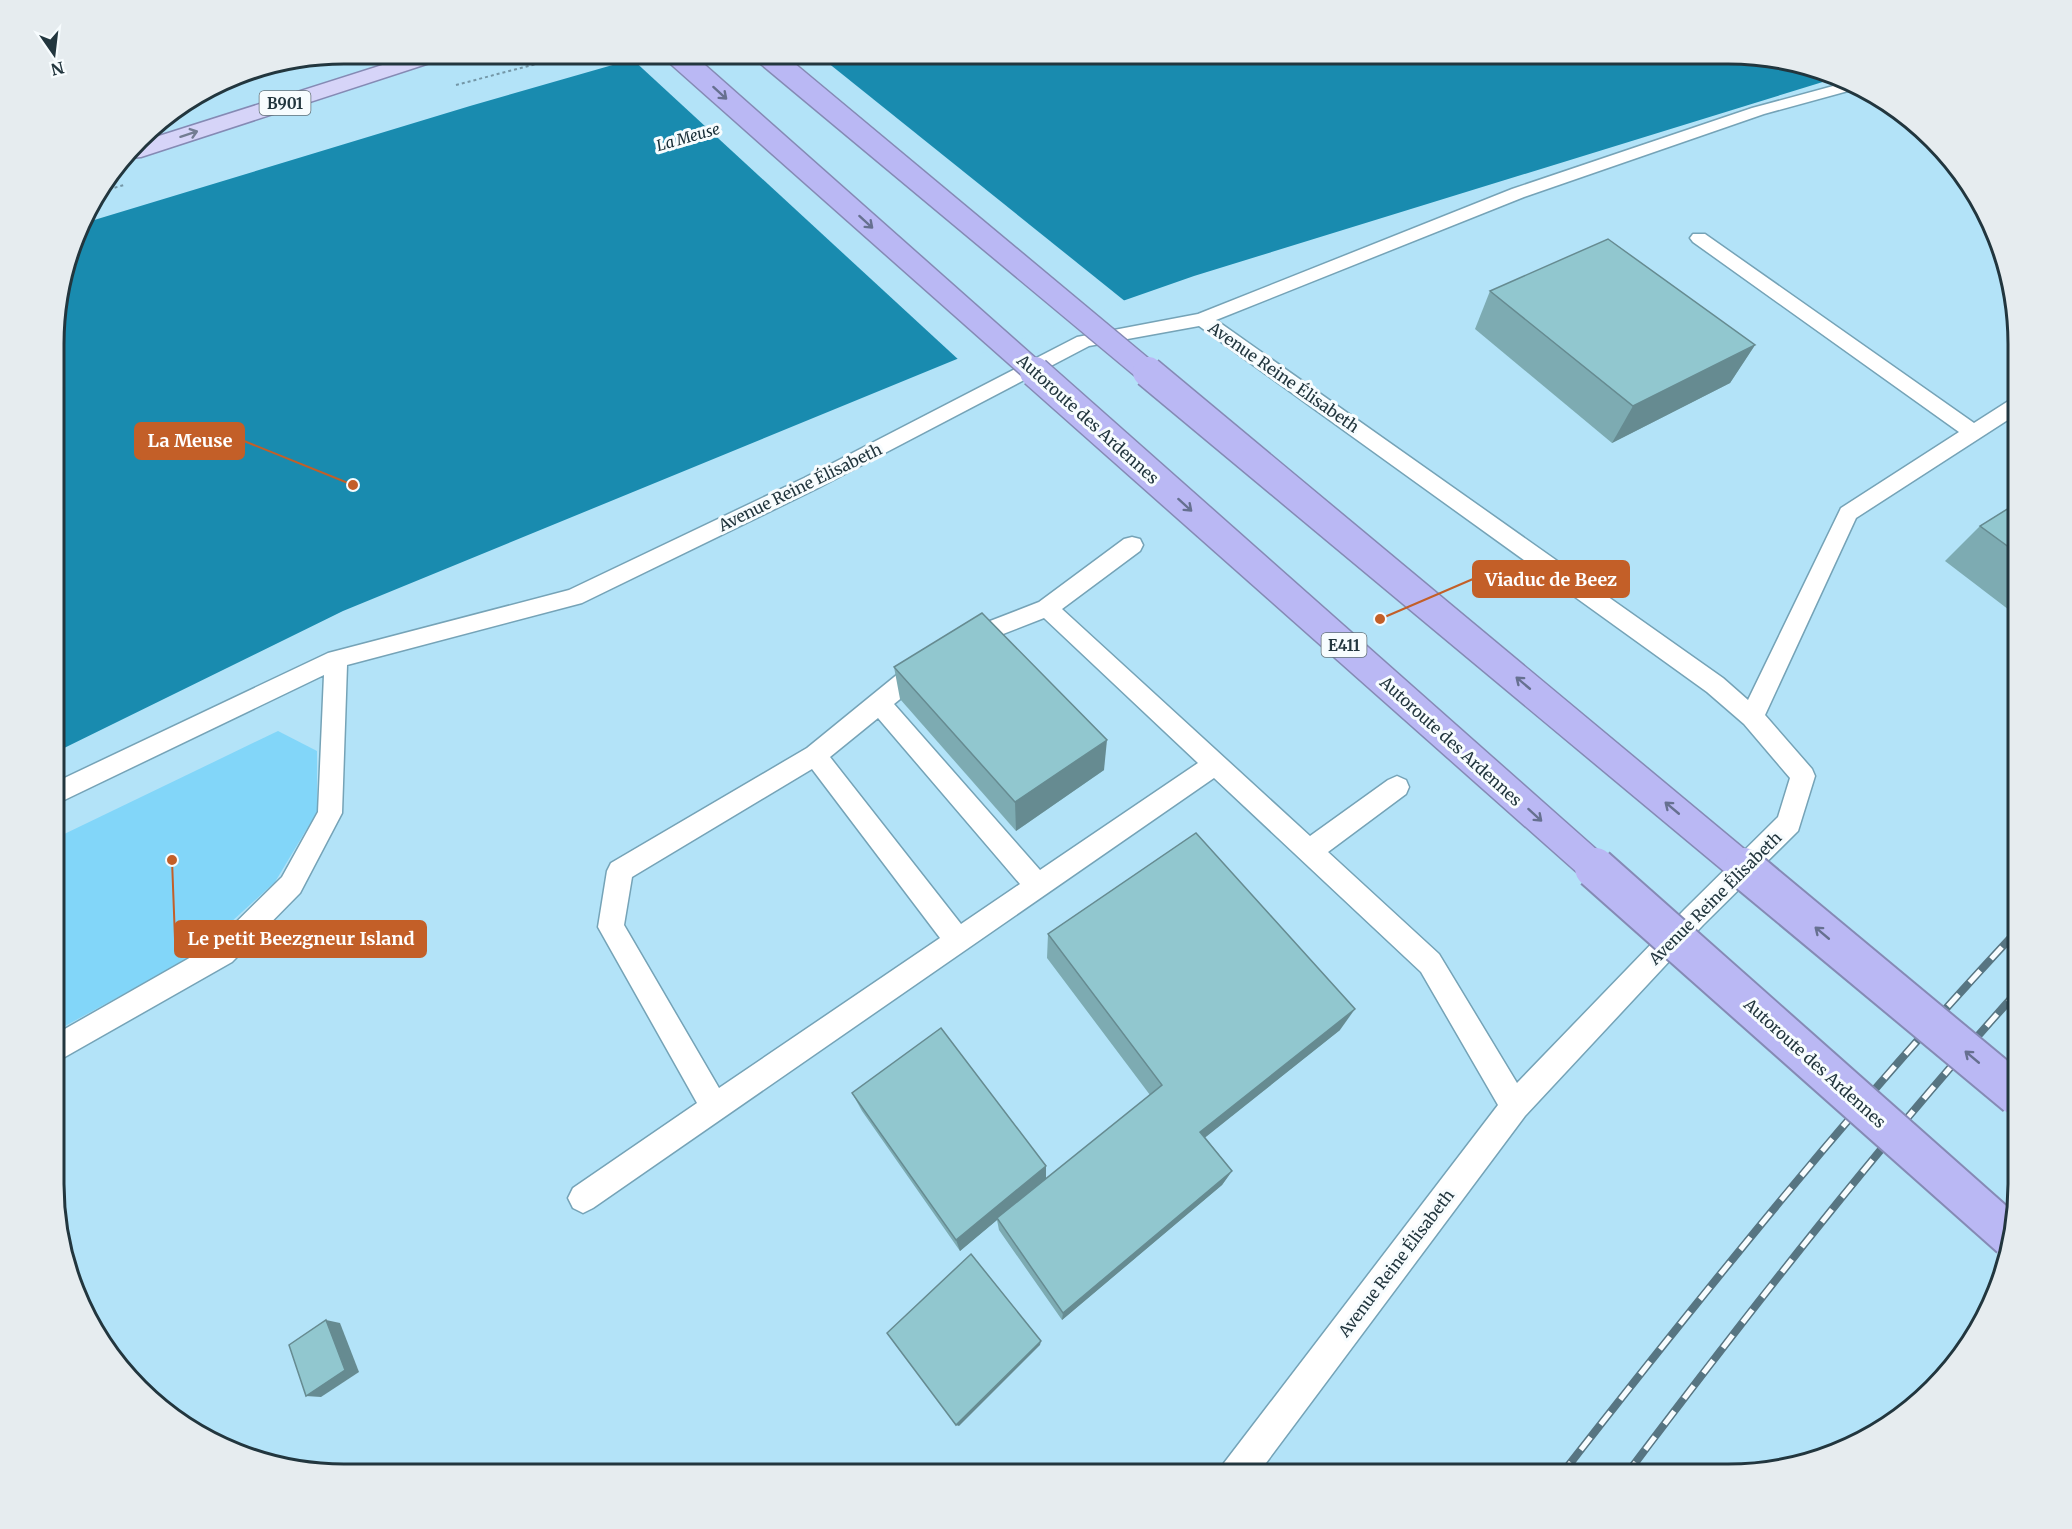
<svg xmlns="http://www.w3.org/2000/svg" width="2072" height="1529" font-family="Merriweather,serif">
<rect width="100%" height="100%" fill="#b3e3f8"/>
<polygon fill="#82d6f9" points="278,731 317,751 317,812 275,882 195,955 56,1031 56,838"/>
<polygon fill="#198baf" points="651,54 1746,55 1839,77 1194,276 957,359 343,611 56,752 56,307 81,224 470,106"/>
<polygon fill="#b3e3f8" points="640,54 817,54 1126,302 960,361 630,57"/>
<g fill="none" stroke-linecap="round" stroke-linejoin="round">
<defs>
<path id="service" d="M1848,82L1859,88L1764,114L1524,197L1216,320L1723,678L1748,700L1841,508L1959,432L1693,242L1690,238L1693,234H1705L1974,423L2010,400L2017,398V414L1856,518L1765,715L1812,769L1815,776L1798,831L1703,925L1525,1116L1257,1475H1220L1224,1463L1498,1105L1421,972L1214,778L593,1208L583,1213L573,1208L568,1198L573,1188L697,1103L598,927L607,871L611,863L807,748L915,660L923,658L931,660L934,667L931,674L894,704L1040,870L1198,763L1044,618L967,648L959,645L956,639L959,633L1039,602L1124,539L1132,537L1140,539L1143,545L1140,551L1062,609L1310,836L1388,780L1397,776L1406,780L1409,787L1406,794L1328,852L1439,954L1517,1083L1685,909L1778,817L1790,778L1744,724L1707,692L1199,326L1089,346L818,488L582,603L347,665L342,813L300,893L232,962L56,1062V1034L214,944L282,877L318,812L324,675L56,804V782L328,653L569,590L804,478L1077,337L1198,314L1512,189L1752,108ZM878,718L1020,884L961,924L830,757ZM812,769L940,938L719,1088L624,925L632,877Z"/>
<g id="primary">
<polygon points="417,54 448,54 445,58 141,157 129,158 140,142"/>
<polygon points="253,72 251,78 230,84 223,83 234,76"/>
</g>
</defs>
<use href="#service" stroke="#75a3b7" stroke-width="3"/>
<use href="#primary" stroke="#858ab4" stroke-width="3"/>
<g stroke="#7497a7" stroke-width="2" stroke-dasharray="3 3" stroke-linecap="butt">
<polyline points="456,85 574,54"/>
<polyline points="103,191 124,185"/>
</g>
<use href="#service" fill="#fff" fill-rule="evenodd"/>
<use href="#primary" fill="#d6d4f8" fill-rule="evenodd"/>
<defs>
<g id="rail">
<path d="M1561,1475C1707,1288 1855,1104 2017,931"/>
<path d="M1626,1475C1751,1309 1878,1146 2017,992"/>
</g>
</defs>
<use href="#rail" stroke="#577582" stroke-width="8"/>
<use href="#rail" stroke="#f7fcfe" stroke-width="5" stroke-dasharray="16" stroke-linecap="butt"/>
<defs>
<g id="motorway-bridge-far2">
<polyline points="676,54 1037,374"/>
<polyline points="766,54 1150,374"/>
</g>
<g id="motorway-bridge-far1">
<polyline points="1035,372 1597,870"/>
<polyline points="1148,372 1746,870"/>
</g>
<g id="motorway-bridge">
<polyline points="1595,868 2011,1237"/>
<polyline points="1744,868 2017,1095"/>
</g>
</defs>
<use href="#motorway-bridge-far2" stroke="#858ab4" stroke-width="25" stroke-linecap="butt"/>
<use href="#motorway-bridge-far1" stroke="#858ab4" stroke-width="33" stroke-linecap="butt"/>
<use href="#motorway-bridge" stroke="#858ab4" stroke-width="44" stroke-linecap="butt"/>
<use href="#motorway-bridge-far2" stroke="#bab8f4" stroke-width="22"/>
<use href="#motorway-bridge-far1" stroke="#bab8f4" stroke-width="30"/>
<use href="#motorway-bridge" stroke="#bab8f4" stroke-width="40"/>
</g>
<g fill="#7dabb2">
<polygon points="1490,291 1755,345 1730,383 1612,443 1475,329"/>
<polygon points="2017,503 2017,616 1945,561 1980,526"/>
<polygon points="894,667 1104,770 1016,831 900,699"/>
<polygon points="1048,934 1340,1030 1205,1137 1232,1171 1222,1185 1062,1320 999,1230 997,1220 960,1251 862,1111 852,1093 1046,1166 1046,1179 1150,1095 1047,958"/>
</g>
<g fill="#668b91">
<polygon points="1755,345 1730,383 1612,443 1633,406"/>
<polygon points="1107,740 1104,770 1016,831 1015,802"/>
<polygon points="1355,1009 1340,1030 1192,1148 1200,1132"/>
<polygon points="1046,1166 1046,1180 997,1218 997,1220 960,1251 956,1240"/>
<polygon points="1232,1171 1222,1185 1062,1320 1063,1313"/>
<polygon points="326,1320 340,1323 359,1372 321,1397 306,1396"/>
<polygon points="1041,1341 1040,1345 959,1426 956,1425"/>
</g>
<g fill="#91c7cf" stroke="#668b91" stroke-width="1.5">
<polygon points="1608,239 1755,345 1633,406 1490,291"/>
<polygon points="2017,503 2017,553 1980,526"/>
<polygon points="982,613 1107,740 1015,802 894,667"/>
<polygon points="1196,833 1355,1009 1200,1132 1232,1171 1063,1313 997,1218 1162,1085 1048,934"/>
<polygon points="941,1028 1046,1166 956,1240 852,1093"/>
<polygon points="971,1254 1041,1341 956,1425 887,1333"/>
<polygon points="326,1320 345,1370 306,1396 289,1345"/>
</g>
<defs><path id="oneway-shaft" d="M-6 0H5M1.5-3L5.5 0L1.5 3" fill="none" stroke-width="1.6" stroke-linecap="round" stroke-linejoin="round" transform="scale(1.5)"/></defs>
<g stroke="#667090">
<use href="#oneway-shaft" transform="translate(720 93) rotate(42)"/>
<use href="#oneway-shaft" transform="translate(866 222) rotate(42)"/>
<use href="#oneway-shaft" transform="translate(1185 505) rotate(42)"/>
<use href="#oneway-shaft" transform="translate(1523 683) rotate(-140)"/>
<use href="#oneway-shaft" transform="translate(1672 808) rotate(-140)"/>
<use href="#oneway-shaft" transform="translate(1535 815) rotate(42)"/>
<use href="#oneway-shaft" transform="translate(1822 933) rotate(-140)"/>
<use href="#oneway-shaft" transform="translate(1972 1057) rotate(-140)"/>
</g>
<use stroke="#737d92" href="#oneway-shaft" transform="translate(189 134) rotate(-18)"/>
<g text-anchor="middle" dominant-baseline="central" stroke-width="6" stroke-linejoin="round" paint-order="stroke">
<g fill="#f7fcfe" stroke="#627178" stroke-width="1.5">
<rect x="259.5" y="91" width="51" height="24" rx="4.5"/>
<rect x="1321.5" y="633" width="45" height="24" rx="4.5"/>
</g>
<g font-size="15" font-weight="bold" fill="#22363e">
<text x="285" y="103">B901</text>
<text x="1344" y="645">E411</text>
</g>
<g font-size="15" font-style="italic" fill="#172d36" stroke="#f7fcfe">
<text transform="translate(688 137) rotate(-16)">La Meuse</text>
</g>
<g font-size="16" fill="#22363e" stroke="#f7fcfe">
<text transform="translate(1284 377) rotate(35)">Avenue Reine Élisabeth</text>
<text transform="translate(1088 419) rotate(42)">Autoroute des Ardennes</text>
<text transform="translate(800 487) rotate(-26)">Avenue Reine Élisabeth</text>
<text transform="translate(1451 741) rotate(42)">Autoroute des Ardennes</text>
<text transform="translate(1715 898) rotate(-45)">Avenue Reine Élisabeth</text>
<text transform="translate(1815 1063) rotate(42)">Autoroute des Ardennes</text>
<text transform="translate(1396 1263) rotate(-53)">Avenue Reine Élisabeth</text>
</g>
</g>
<path d="M0 0H2072V1529H0ZM344 64H1728A280 280 0 0 1 2008 344V1184A280 280 0 0 1 1728 1464H344A280 280 0 0 1 64 1184V344A280 280 0 0 1 344 64Z" fill="#e6ecef" fill-rule="evenodd"/>
<path fill="none" stroke="#22363e" stroke-width="3" d="M344 64H1728A280 280 0 0 1 2008 344V1184A280 280 0 0 1 1728 1464H344A280 280 0 0 1 64 1184V344A280 280 0 0 1 344 64Z"/>
<path fill="none" stroke="#c35f28" stroke-width="2" d="M353 485L244 441M1380 619L1473 579M172 860L175 939"/>
<g fill="#c35f28" stroke="#f7fcfe" stroke-width="2">
<circle cx="353" cy="485" r="6"/>
<circle cx="1380" cy="619" r="6"/>
<circle cx="172" cy="860" r="6"/>
</g>
<g fill="#c35f28" stroke="#c35f28" stroke-width="2">
<rect x="135" y="423" width="109" height="36" rx="6"/>
<rect x="1473" y="561" width="156" height="36" rx="6"/>
<rect x="175" y="921" width="251" height="36" rx="6"/>
</g>
<g font-size="18" text-anchor="middle" font-weight="bold" fill="#fff">
<text x="190" y="447">La Meuse</text>
<text x="1551" y="586">Viaduc de Beez</text>
<text x="301" y="945">Le petit Beezgneur Island</text>
</g>
<g transform="translate(54 54) rotate(166)" stroke="#f7fcfe" stroke-width="4.5" paint-order="stroke">
<path d="M0-4.5L10 22L0 15L-10 22Z" fill="#22363e"/>
<text y="-9" font-size="16" font-weight="bold" text-anchor="middle" fill="#22363e">N</text>
</g>
</svg>
